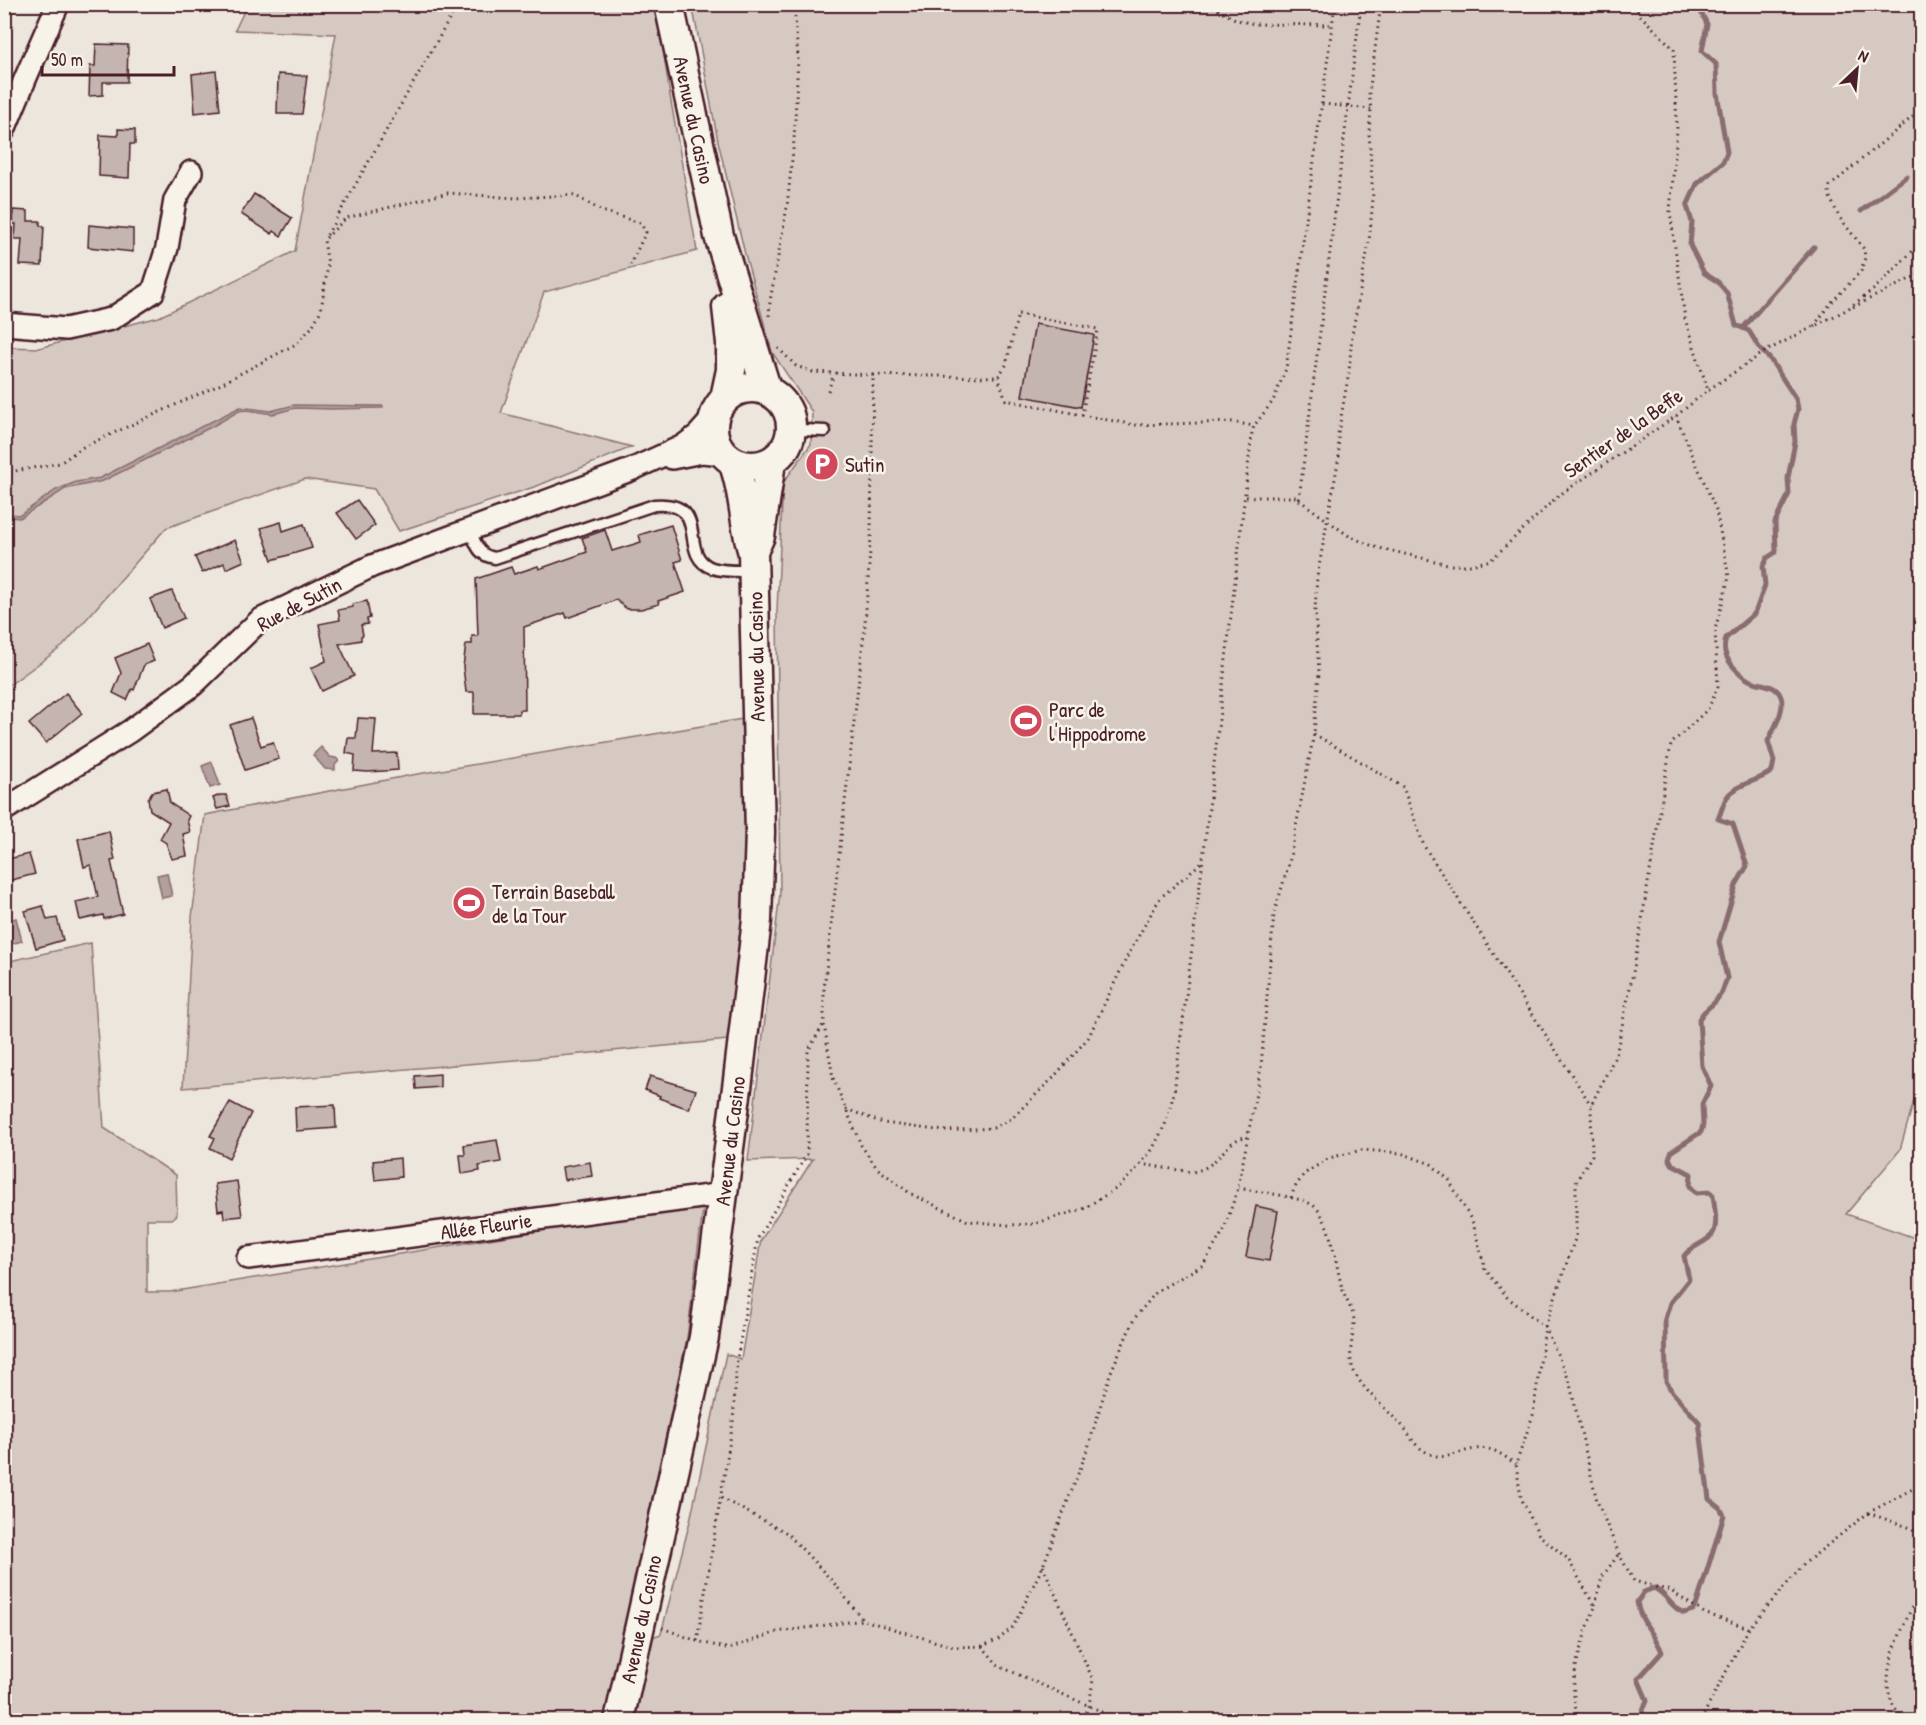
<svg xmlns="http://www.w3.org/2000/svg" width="1926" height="1725" font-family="'Patrick Hand',sans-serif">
<rect width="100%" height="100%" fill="#ece6dd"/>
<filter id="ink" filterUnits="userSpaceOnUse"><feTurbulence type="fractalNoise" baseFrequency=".0167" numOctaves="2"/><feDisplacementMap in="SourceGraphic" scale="12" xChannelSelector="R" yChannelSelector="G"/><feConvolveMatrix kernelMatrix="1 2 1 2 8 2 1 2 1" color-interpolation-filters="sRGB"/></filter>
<g filter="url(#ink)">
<g fill="#d5c9c2" stroke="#907476" stroke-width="1.5">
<polygon points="649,4 658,12 669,90 697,251 544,292 501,413 632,447 537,486 399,531 374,489 305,479 166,528 63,646 5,688 5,347 39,348 159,317 295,251 336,34 235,30 247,5"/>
<polygon points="692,4 1921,5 1921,1076 1900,1150 1846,1214 1921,1240 1921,1720 635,1720 652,1637 661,1634 690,1521 726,1354 741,1359 761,1240 813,1159 748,1161 780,893 777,610 783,483 811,444 812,412 772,352 745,254 718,141"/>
<polygon points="743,719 745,888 728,1040 539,1058 183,1088 192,917 205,815 412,775"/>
<polygon points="91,943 104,1128 176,1175 177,1215 172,1219 147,1219 147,1292 170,1292 587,1223 703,1208 687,1338 626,1620 608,1720 5,1720 4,1190 6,1189 4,1158 5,962"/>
</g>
<g fill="#b39f9d" stroke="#896c6f" stroke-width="1.5">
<polygon points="294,405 383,406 383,408 331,409 295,408 273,414 246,410 239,411 213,426 103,481 65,489 20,518 10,517 5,521 5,516 9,514 20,515 56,490 76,482 100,478 240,407 271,411"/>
<polygon points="321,747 330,757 336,758 339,761 335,765 335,770 325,769 313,755"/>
<polygon points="212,762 220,785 210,788 202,766"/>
<polygon points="167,873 172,896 162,898 157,875"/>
<polygon points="16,918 22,941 11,944 6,921"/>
</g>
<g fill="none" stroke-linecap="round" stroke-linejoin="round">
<g stroke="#896c6f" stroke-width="5">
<polyline points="1861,211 1907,176"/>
<polyline points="1743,328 1814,247"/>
<path d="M1639,1720L1647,1700L1638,1679L1662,1652C1655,1633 1640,1623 1637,1602L1644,1592L1654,1588C1668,1595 1670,1607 1684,1613L1693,1610L1697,1603L1724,1515L1720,1508L1709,1499L1699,1422L1672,1392L1666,1381L1665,1319L1670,1303L1689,1279L1684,1256C1691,1246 1704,1244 1712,1235C1719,1226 1714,1205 1713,1195L1710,1192L1696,1193L1690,1186L1691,1174L1672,1164L1669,1158L1672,1151L1701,1132L1703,1125L1702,1104L1711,1086L1702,1066L1699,1019L1704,1012L1715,1002L1722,992L1727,978L1719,942L1736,885L1747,866L1733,824L1718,819C1721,813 1723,803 1727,797C1738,782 1759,782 1772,771L1774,761L1768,741C1773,730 1783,714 1782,701C1780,683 1761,686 1749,680C1740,675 1727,662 1725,652C1724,648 1725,641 1726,638L1755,613L1765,585L1763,566L1767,558L1776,552L1775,522L1789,494L1788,478L1795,442L1794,424L1798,409L1796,399L1770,359L1760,349L1749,331L1736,325L1727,293L1718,282L1704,273L1690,245L1692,222L1687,206L1697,184L1723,162L1727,152L1717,93L1716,64L1702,51L1707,24L1697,4"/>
</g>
</g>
<g fill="#c4b5b0" stroke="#4a1f2b" stroke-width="1.5">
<polygon points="96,44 128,45 127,82 103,82 103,95 89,96 90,66 95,66"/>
<polygon points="216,71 220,110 195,113 192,74"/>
<polygon points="278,74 307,76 302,114 277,114"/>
<polygon points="118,129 135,130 135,144 130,144 129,178 99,176 100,135 118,136"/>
<polygon points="254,194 292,218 281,236 274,231 272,234 241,214"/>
<polygon points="13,210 28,211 28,221 40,221 40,226 44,226 42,266 20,265 22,239 15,239 16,224 12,224"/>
<polygon points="89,225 133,229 133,252 88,247"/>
<polygon points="1035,324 1094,335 1081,407 1022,396"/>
<polygon points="357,500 375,525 356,539 337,513"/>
<polygon points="281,522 283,531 304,524 312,548 272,560 261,528"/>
<polygon points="671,525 682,560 675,562 685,592 658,601 659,604 641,609 627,609 616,600 567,618 565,613 524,627 525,710 519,710 519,714 474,714 474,692 466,692 463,667 466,644 472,644 472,636 478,636 476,579 511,567 514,574 538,566 539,569 587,552 582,538 605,530 612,551 641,542 639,535"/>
<polygon points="235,540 244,561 226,569 224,563 202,573 195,557"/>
<polygon points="172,591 184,618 162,628 150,599"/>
<polygon points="367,601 370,618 367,619 368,624 361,625 363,635 361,636 361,640 339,644 354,676 322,691 311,668 326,661 319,624 340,620 338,610 353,607 352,604"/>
<polygon points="147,644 154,661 144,665 134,690 132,689 127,700 113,693 121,673 115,658"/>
<polygon points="66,693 82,713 46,743 29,724"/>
<polygon points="251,718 261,746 273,742 279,759 245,770 230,725"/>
<polygon points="358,718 376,719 373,754 397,753 398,770 368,772 354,771 355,755 346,753 348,738 356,738"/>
<polygon points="167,789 170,803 189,816 187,820 190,832 183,834 187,856 172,859 166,843 160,839 169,822 150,810 148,799 152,792"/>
<polygon points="220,795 226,795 230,806 217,809 213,798"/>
<polygon points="109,831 115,860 111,861 123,914 104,919 103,915 80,920 76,902 98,897 91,865 84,867 78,839"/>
<polygon points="29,854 35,874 4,882 4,860"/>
<polygon points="43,906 47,920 57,918 63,940 36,948 25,911"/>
<polygon points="440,1074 440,1087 416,1089 415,1076"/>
<polygon points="650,1076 696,1090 689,1109 659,1098 660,1096 645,1090"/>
<polygon points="230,1102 251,1113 229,1158 210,1148 215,1138 210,1136"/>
<polygon points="335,1105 336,1128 296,1131 295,1107"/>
<polygon points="497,1140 501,1162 479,1166 480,1171 462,1174 460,1155 465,1155 464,1145"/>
<polygon points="400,1158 401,1177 375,1180 373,1161"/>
<polygon points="590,1162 592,1176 564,1180 562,1167"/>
<polygon points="237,1181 242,1216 224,1218 223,1210 218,1211 215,1184"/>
<polygon points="1256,1206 1278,1211 1269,1261 1246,1257"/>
</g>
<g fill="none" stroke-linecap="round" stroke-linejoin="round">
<defs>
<g id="lane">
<polyline points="791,426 803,430 825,431"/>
<path d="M470,530C476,544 478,556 495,558L654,505C713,500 676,555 712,568C725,572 740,571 753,571"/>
</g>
<g id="street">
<polyline points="4,130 26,77 58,4"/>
<polyline points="4,324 66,329 111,319 153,292 167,248 175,200 191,172"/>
<polyline points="672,458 702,452 723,454"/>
<polyline points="4,810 130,731 193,685 260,620 372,566 633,469 683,446 698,435 714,417"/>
<polyline points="248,1258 716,1195 723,1196"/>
</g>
<g id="secondary">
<polyline points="669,4 719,236 767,391"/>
<circle cx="752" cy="427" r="39"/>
<polyline points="725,398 731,370 731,343 727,307"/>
<polyline points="756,545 760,536 771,462"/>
<path d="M619,1720L704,1337L738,1080L757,920L760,832L753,553C743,523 745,492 733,462"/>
</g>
</defs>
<use href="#lane" stroke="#4a1f2b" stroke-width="15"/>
<use href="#street" stroke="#4a1f2b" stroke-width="26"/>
<use href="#secondary" stroke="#4a1f2b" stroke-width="33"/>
<g stroke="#4a1f2b" stroke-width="3" stroke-dasharray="1.5 4.5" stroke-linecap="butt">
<polyline points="1207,4 1237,20 1254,24 1333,25"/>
<polyline points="1637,4 1638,13 1674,49 1677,130 1670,211 1685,319 1708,390"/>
<polyline points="1322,104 1371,109"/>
<polyline points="327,235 458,4"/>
<polyline points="1853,307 1922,273"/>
<polyline points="769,316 770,301 787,207 794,140 798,58 794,4"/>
<polyline points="1814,326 1831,303 1861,271 1865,258 1864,249 1839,217 1829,195 1830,186 1922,109"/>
<polyline points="778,348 796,366 813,372 873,375 871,536 865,624 824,989 824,1024 833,1078 861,1145 877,1168 911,1194 968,1221 1008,1225 1033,1224 1083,1209 1117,1188 1132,1174 1152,1150 1165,1125 1174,1093 1204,851 1252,432 1254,426 1273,401 1286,369 1335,4"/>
<polyline points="873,375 998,377 1006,365 1018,314 1098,329 1082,415 1006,400 998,377"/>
<polyline points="828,391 834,374"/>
<polyline points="1082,415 1135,425 1232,422 1254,426"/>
<polyline points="4,473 60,463 83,447 219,385 296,344 312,327 321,310 328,265 324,240 346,218 448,193 515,198 574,195 602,211 640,223 646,232 630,265"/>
<polyline points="1246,497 1295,497 1349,536 1375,547 1452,565 1471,565 1491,560 1558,496 1676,416 1708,390 1766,351 1846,310 1873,290 1922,242"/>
<polyline points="1299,499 1361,4"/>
<polyline points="1314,734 1403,787 1424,846 1591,1105"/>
<polyline points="846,1109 883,1123 944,1131 993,1128 1011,1119 1053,1078 1088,1038 1129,953 1160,898 1203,861"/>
<path d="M1140,1164L1191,1172C1220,1169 1225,1137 1248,1137"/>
<path d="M1238,1188C1254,1191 1303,1197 1314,1206C1332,1221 1336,1269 1343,1291C1346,1301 1354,1311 1354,1321C1354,1337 1348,1350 1352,1366C1359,1389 1390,1411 1405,1429C1410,1435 1413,1443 1419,1447C1446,1469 1460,1445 1488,1449C1497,1450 1508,1459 1516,1464"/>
<polyline points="1291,1198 1294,1189 1304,1174 1329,1158 1362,1150 1401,1153 1431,1164 1449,1180 1473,1223 1485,1269 1507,1297 1545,1327 1569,1380 1597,1501 1619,1554 1634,1581 1671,1591 1704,1613 1749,1628"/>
<polyline points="721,1498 787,1533 834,1583 863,1620"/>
<polyline points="1868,1513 1911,1528 1922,1540"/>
<polyline points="1043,1566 1093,1680 1089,1706 1083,1720"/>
<polyline points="1595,1605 1602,1577 1618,1555"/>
<polyline points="662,1628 697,1641 729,1649 777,1632 863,1620 954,1647 982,1646 999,1639 1013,1627 1043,1566 1088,1448 1110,1374 1134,1319 1157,1291 1203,1265 1224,1230 1238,1188 1261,1067 1274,914 1289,863 1314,734 1319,673 1315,610 1317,577 1339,457 1338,434 1349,372 1352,335 1369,242 1373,199 1369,132 1371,109 1369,94 1381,4"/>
<polyline points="697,1641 733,1422 737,1359 758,1238 807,1154 808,1051 823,1025"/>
<polyline points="982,1646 999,1666 1121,1720"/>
<path d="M1579,1720C1565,1682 1582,1643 1595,1607L1568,1559L1539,1535L1521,1498L1516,1464L1533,1415L1545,1327L1576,1236V1182L1592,1155L1591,1105L1616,1055L1634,968L1671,744L1708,709L1718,687L1715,630L1729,577L1716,510L1676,416"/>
<polyline points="1701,1720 1749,1628 1805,1563 1868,1513 1918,1486 1922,1486"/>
<path d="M1904,1720C1864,1680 1910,1624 1922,1580"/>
</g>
<use href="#lane" stroke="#f7f3e8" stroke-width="10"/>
<use href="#street" stroke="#f7f3e8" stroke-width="21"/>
<use href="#secondary" stroke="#f7f3e8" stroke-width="28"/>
</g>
</g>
<defs>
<symbol id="parking-disc" viewBox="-11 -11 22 22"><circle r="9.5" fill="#d1495b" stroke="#f7f3e8"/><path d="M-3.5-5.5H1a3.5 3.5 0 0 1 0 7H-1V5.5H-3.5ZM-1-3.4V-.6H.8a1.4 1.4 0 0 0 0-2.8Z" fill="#fff"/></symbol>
<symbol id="stadium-disc" viewBox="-11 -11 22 22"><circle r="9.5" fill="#d1495b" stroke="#f7f3e8"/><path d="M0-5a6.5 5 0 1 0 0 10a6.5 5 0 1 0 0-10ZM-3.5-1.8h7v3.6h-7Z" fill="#fff"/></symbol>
</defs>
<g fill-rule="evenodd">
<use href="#parking-disc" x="803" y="445" width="38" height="38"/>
<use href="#stadium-disc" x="1007" y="702" width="38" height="38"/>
<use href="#stadium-disc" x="450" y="884" width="38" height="38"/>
</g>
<g text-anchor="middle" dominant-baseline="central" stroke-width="5" stroke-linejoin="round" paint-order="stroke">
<g font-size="21" fill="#4a1f2b" stroke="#f7f3e8">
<text transform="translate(694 120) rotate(78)">Avenue du Casino</text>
<text transform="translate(1623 433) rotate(-35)">Sentier de la Beffe</text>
<text transform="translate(299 604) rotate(-28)">Rue de Sutin</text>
<text transform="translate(756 657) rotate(-91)">Avenue du Casino</text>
<text transform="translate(730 1141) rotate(-83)">Avenue du Casino</text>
<text transform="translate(486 1226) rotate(-8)">Allée Fleurie</text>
<text transform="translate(641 1619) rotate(-78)">Avenue du Casino</text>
</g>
<g font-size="21" fill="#4a1f2b" stroke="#f7f3e8" text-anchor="start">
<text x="845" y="464">Sutin</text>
<text x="1049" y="709">Parc de<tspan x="1049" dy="24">l'Hippodrome</tspan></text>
<text x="492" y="891">Terrain Baseball<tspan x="492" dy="24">de la Tour</tspan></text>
</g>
</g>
<rect width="1926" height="1725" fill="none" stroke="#f7f3e8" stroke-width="24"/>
<rect x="12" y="12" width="1902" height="1701" fill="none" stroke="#4a1f2b" stroke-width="2" filter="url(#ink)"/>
<g transform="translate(1857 69) rotate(26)" stroke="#f7f3e8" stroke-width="4.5" paint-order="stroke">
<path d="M0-4.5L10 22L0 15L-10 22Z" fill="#4a1f2b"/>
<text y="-9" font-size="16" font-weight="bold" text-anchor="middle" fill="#4a1f2b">N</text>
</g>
<path d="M42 66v9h132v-9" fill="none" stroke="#4a1f2b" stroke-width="3"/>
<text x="51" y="66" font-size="18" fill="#4a1f2b" stroke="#f7f3e8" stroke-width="4.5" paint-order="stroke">50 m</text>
</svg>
